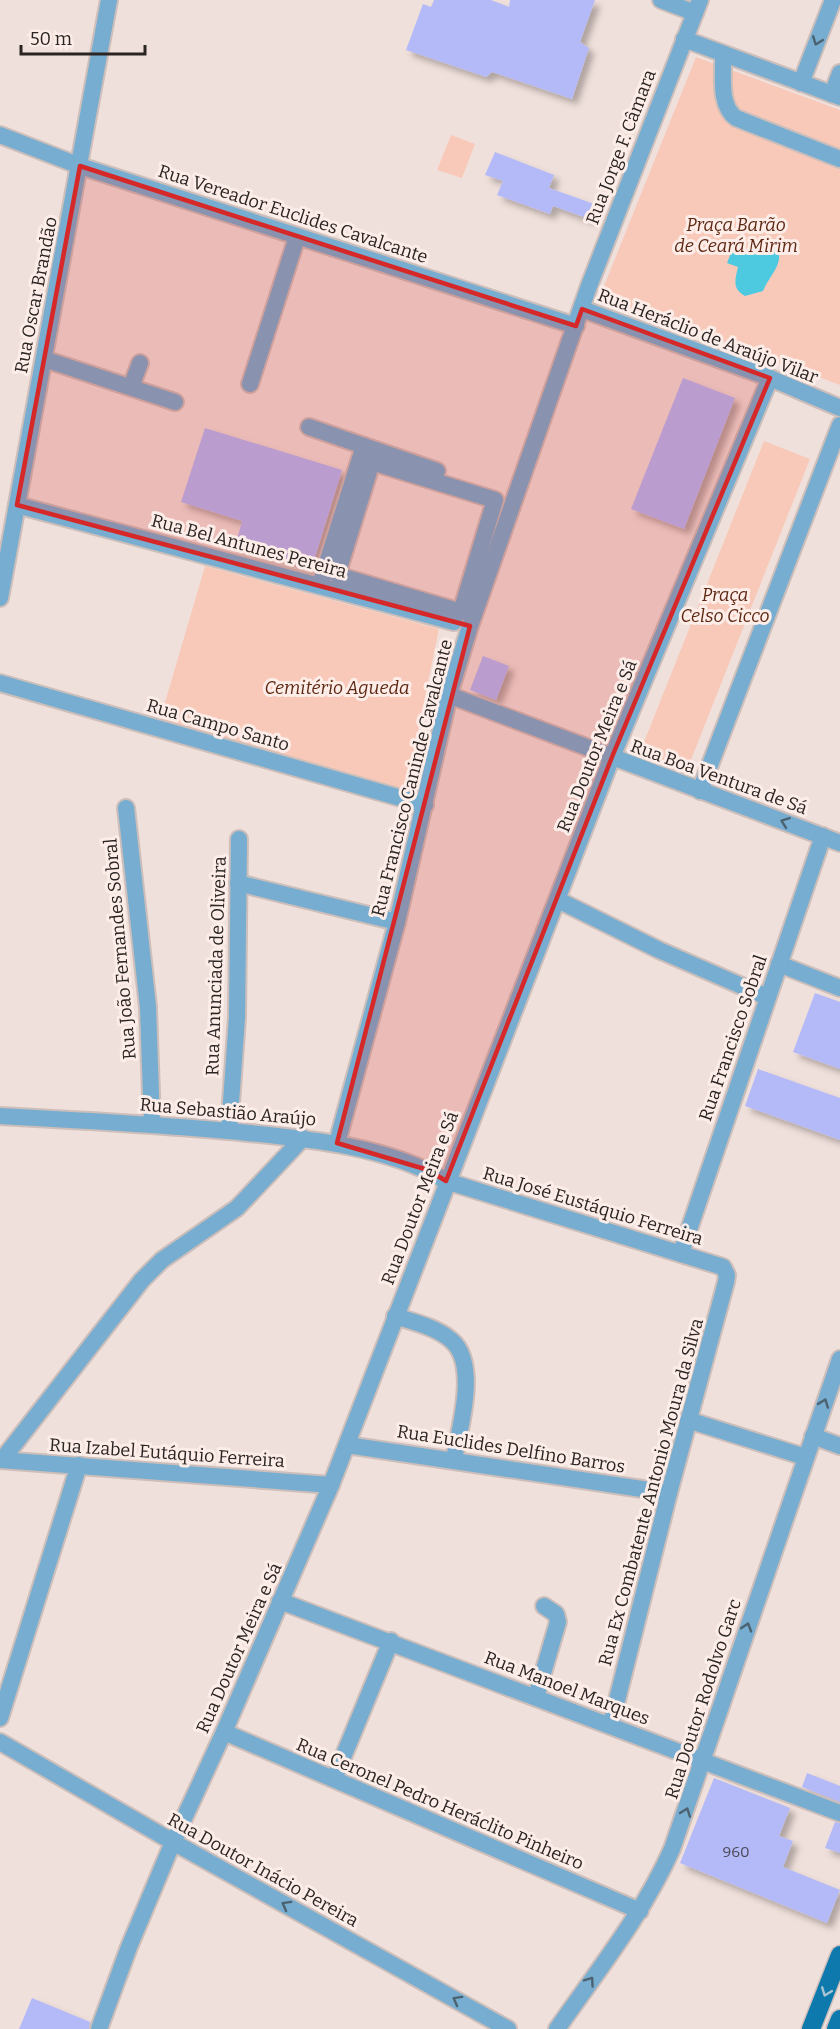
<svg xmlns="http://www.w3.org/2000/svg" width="840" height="2029" font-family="Bitter,serif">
<defs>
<filter id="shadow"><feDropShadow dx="5.5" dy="5.5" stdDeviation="3" flood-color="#0004"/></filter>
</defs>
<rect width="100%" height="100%" fill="#f0e0db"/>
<g fill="#f8c9b9">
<polygon points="696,57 840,110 840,385 600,296"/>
<polygon points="451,135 475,144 462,178 437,170"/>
<polygon points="764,441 810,459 687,770 640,752"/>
<polygon points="205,566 439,629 405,794 159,723"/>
</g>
<path fill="#4dc9e0" d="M769,242C793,256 768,276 763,291L745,296C732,289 735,280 738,267L727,263L731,253L742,248L754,251L758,245Z"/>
<g fill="#b4b9f8" filter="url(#shadow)">
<polygon points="434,0 491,0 509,7 510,0 595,0 580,42 589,48 572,99 492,72 486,77 406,50 423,4 431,7"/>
<polygon points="495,152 554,175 549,188 597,205 592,220 553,206 550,214 497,195 503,181 485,175"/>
<polygon points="683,378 735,398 684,529 631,509"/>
<polygon points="205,428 342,470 312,567 235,547 242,521 181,502"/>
<polygon points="483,656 509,666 496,700 470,690"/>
<polygon points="815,993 840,1002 840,1069 793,1052"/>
<polygon points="758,1069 840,1098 840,1140 745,1106"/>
<polygon points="807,1773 840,1786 840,1802 802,1787"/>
<polygon points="714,1778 790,1808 779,1836 793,1841 783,1867 840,1890 827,1923 680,1863"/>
<polygon points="835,1822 840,1823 840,1853 825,1848"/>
<polygon points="32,1998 90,2022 89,2029 19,2029"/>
</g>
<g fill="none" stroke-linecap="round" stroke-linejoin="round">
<defs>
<g id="minor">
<polyline points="661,0 695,13"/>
<polyline points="684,39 840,97"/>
<path d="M723,54C724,74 718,105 736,118L840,159"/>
<polyline points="801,83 833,0"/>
<polyline points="832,94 840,73"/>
<polyline points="0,135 80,166 576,326"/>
<polyline points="582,309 770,378 840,408"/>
<polyline points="44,359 175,402"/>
<polyline points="250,384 297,237"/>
<polyline points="131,387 140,363"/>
<polyline points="309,427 364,446"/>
<polygon points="372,462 495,500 461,612 337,575"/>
<polyline points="17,505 454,622"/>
<polyline points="320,585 364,446 437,471"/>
<polyline points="0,598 109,0"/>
<polyline points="0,683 425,805"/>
<polyline points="449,695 840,843"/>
<polyline points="700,791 840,425"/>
<polyline points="126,808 148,1007 152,1124"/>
<polyline points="238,883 397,922"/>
<polyline points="558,900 659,950 767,997"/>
<polyline points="779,964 840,988"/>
<path d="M0,1116C76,1120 153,1124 229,1131C299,1138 385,1144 446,1181L723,1267L727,1275L726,1282L669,1493L611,1724"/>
<polyline points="229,1131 237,1017 239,839"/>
<polyline points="337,1143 397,922 449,695 470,626 589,286 700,0"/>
<polyline points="681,1253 823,836"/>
<path d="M395,1316C413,1322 436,1327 451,1340C479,1363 460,1427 454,1459"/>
<polyline points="688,1420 805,1457"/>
<polyline points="813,1436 840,1446"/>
<polyline points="347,1445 669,1493"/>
<polyline points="0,1460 331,1485"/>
<polyline points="2,1460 142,1280 162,1260 237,1208 303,1138"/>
<polyline points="280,1601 840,1813"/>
<polyline points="536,1697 558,1622 556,1614 544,1606"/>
<polyline points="0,1718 79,1465"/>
<polyline points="224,1732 640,1911"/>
<polyline points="0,1742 173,1842 508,2029"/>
<polyline points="334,1779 391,1641"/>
<polyline points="99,2029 129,1947 173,1842 224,1732 331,1485 612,757 770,378"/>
<path d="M557,2029C598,1970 643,1914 672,1849L840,1359"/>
</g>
<g id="major">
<polyline points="811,2029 840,1955"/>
<polyline points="836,2029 840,2019"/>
</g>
</defs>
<use href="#minor" stroke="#ccbeba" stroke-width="20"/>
<use href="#major" stroke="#ccbeba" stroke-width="21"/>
<use href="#minor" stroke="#76add0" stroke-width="16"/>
<use href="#major" stroke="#0d79ac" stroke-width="18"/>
</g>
<defs><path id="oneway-chevron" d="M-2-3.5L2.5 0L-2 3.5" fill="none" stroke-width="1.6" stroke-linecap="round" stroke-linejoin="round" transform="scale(1.5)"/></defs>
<g stroke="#4c6270">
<use href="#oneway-chevron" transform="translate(817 41) rotate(111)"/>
<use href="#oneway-chevron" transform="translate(785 822) rotate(-160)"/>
<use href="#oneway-chevron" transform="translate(824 1403) rotate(-70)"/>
<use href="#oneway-chevron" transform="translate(747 1627) rotate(-72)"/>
<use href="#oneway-chevron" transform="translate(686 1812) rotate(-70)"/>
<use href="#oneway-chevron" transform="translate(286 1905) rotate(-151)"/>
<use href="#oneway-chevron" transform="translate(590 1981) rotate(-55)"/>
<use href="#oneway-chevron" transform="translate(457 2000) rotate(-151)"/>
</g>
<use stroke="#a9c4d3" href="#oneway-chevron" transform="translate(826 1992) rotate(111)"/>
<path fill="#d62828" fill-opacity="0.2" stroke="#d62828" stroke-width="4.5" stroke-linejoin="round" d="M80,166L576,326L582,309L770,378L612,757L446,1181L428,1170L337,1143L470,626L17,505Z"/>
<g text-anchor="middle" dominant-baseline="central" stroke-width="6" stroke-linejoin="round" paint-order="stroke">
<g font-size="15" fill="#4c4958">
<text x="736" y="1852">960</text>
</g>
<g font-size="18" fill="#2a2422" stroke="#fdede8">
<text transform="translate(621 147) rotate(-69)">Rua Jorge F. Câmara</text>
<text transform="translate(293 214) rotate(18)">Rua Vereador Euclides Cavalcante</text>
<text transform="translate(36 295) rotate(-79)">Rua Oscar Brandão</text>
<text transform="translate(708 336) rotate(21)">Rua Heráclio de Araújo Vilar</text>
<text transform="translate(249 546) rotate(15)">Rua Bel Antunes Pereira</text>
<text transform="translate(218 725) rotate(16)">Rua Campo Santo</text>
<text transform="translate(597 746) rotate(-68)">Rua Doutor Meira e Sá</text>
<text transform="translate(719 777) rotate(20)">Rua Boa Ventura de Sá</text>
<text transform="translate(412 778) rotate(-76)">Rua Francisco Caninde Cavalcante</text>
<text transform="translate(120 949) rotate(-95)">Rua João Fernandes Sobral</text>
<text transform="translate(216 966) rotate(-88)">Rua Anunciada de Oliveira</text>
<text transform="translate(733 1038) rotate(-71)">Rua Francisco Sobral</text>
<text transform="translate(228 1112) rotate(5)">Rua Sebastião Araújo</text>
<text transform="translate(420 1198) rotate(-69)">Rua Doutor Meira e Sá</text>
<text transform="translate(593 1206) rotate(17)">Rua José Eustáquio Ferreira</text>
<text transform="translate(511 1449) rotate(9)">Rua Euclides Delfino Barros</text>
<text transform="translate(167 1453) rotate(4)">Rua Izabel Eutáquio Ferreira</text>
<text transform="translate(651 1492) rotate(-75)">Rua Ex Combatente Antonio Moura da Silva</text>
<text transform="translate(239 1648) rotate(-66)">Rua Doutor Meira e Sá</text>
<text transform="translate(567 1688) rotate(21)">Rua Manoel Marques</text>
<text transform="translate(703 1699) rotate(-72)">Rua Doutor Rodolvo Garc</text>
<text transform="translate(440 1804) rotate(23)">Rua Ceronel Pedro Heráclito Pinheiro</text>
<text transform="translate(263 1870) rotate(29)">Rua Doutor Inácio Pereira</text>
</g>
<g font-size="18" font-style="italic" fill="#5d2712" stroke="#fdede8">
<text x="736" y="225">Praça Barão<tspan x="736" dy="21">de Ceará Mirim</tspan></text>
<text x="725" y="595">Praça<tspan x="725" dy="21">Celso Cicco</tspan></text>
<text x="337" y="688">Cemitério Agueda</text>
</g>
</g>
<path d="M21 45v9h124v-9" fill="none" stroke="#2a2422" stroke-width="3"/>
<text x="30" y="45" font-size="18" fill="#2a2422" stroke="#fdede8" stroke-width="4.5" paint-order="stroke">50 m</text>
</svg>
